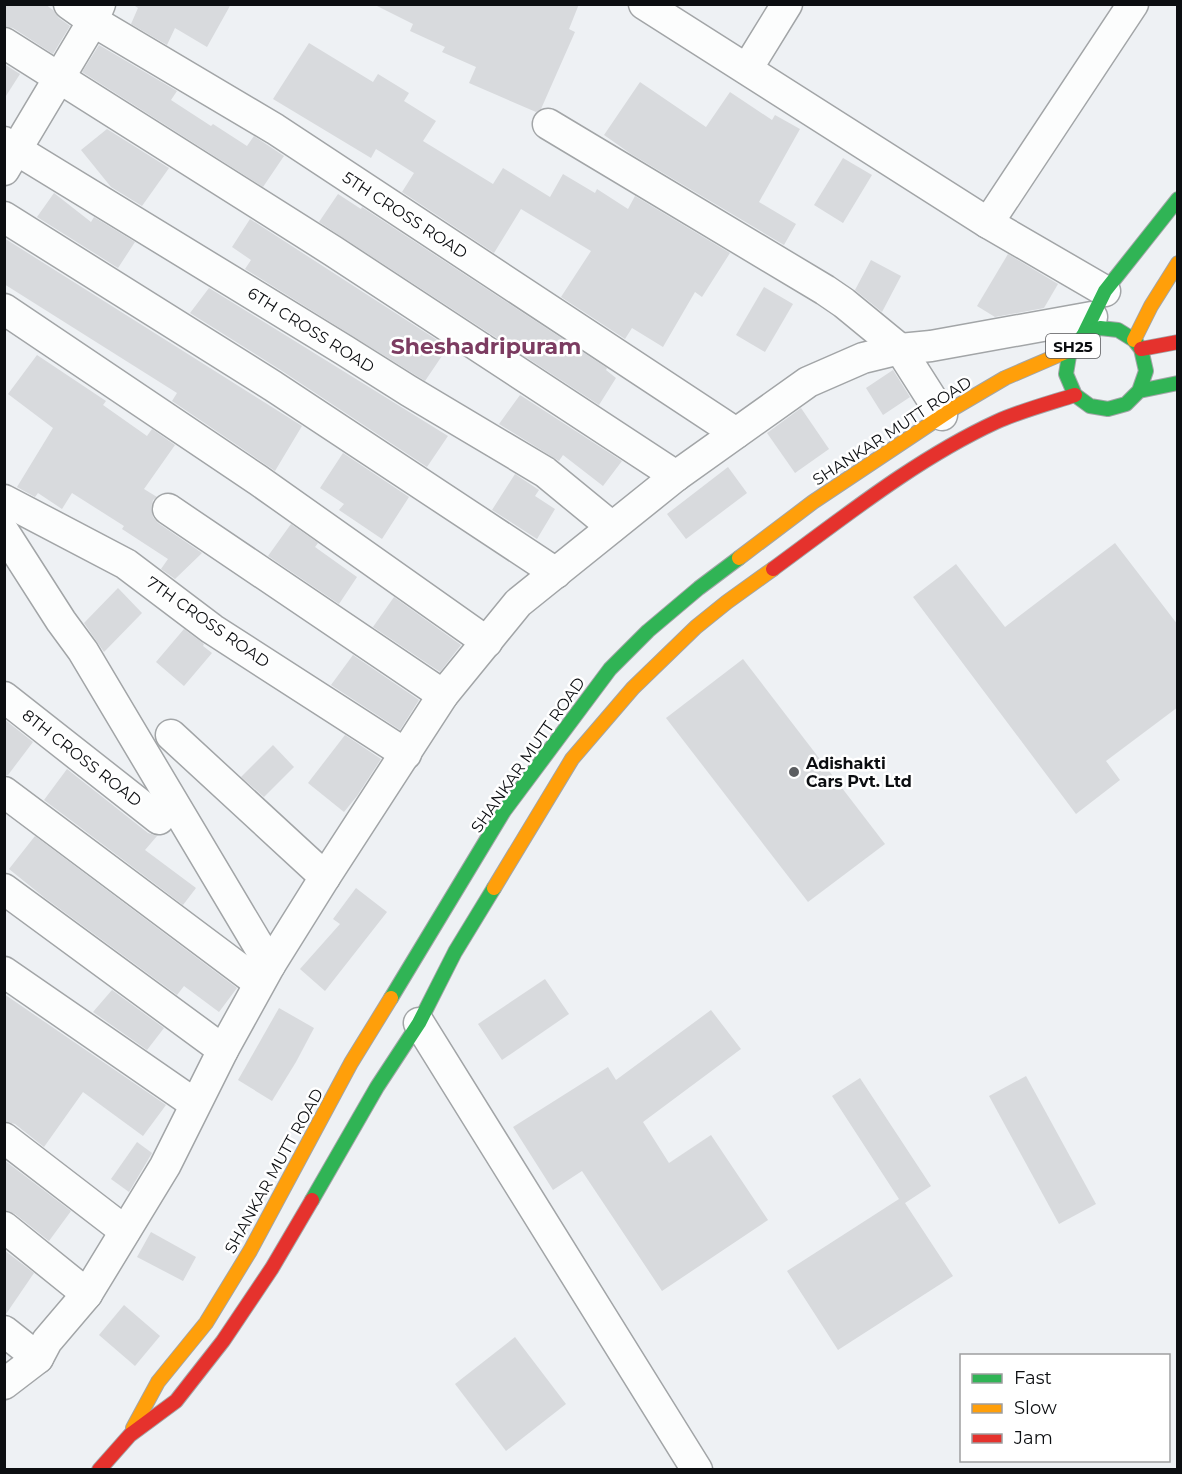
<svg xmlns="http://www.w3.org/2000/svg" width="1182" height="1474" font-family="Montserrat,sans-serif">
<rect width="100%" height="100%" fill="#eef1f4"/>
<g fill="#d8dadd">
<polygon points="4,4 45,4 53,10 59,18 70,26 53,54 13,28 4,26"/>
<polygon points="132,4 231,4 207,47 175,28 167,45 131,24 138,8"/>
<polygon points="373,4 579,4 569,29 575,32 541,109 536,112 469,83 476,67 442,52 445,47 410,31 413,24"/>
<polygon points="309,43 373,82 378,74 409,93 404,101 436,121 423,141 493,184 503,168 550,197 563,174 595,193 597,189 628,209 635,196 730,253 702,297 695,292 663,347 632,328 625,339 561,297 591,251 521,209 494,253 402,192 414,173 376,149 371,158 273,99"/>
<polygon points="99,45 177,91 171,100 211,126 213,124 247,146 254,136 284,156 263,187 82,72"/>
<polygon points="4,64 20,74 4,99"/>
<polygon points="640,82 706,127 730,92 772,120 775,115 800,129 759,202 796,224 784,245 631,154 604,135"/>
<polygon points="107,129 169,168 142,206 111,187 81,150"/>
<polygon points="843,158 872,175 843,223 814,205"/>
<polygon points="54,193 91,222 94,217 135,242 118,268 37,217"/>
<polygon points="338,194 361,209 362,207 607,368 606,370 616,378 599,405 319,222"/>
<polygon points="250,219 448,347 425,381 245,269 251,260 232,247"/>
<polygon points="4,238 302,426 275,471 172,401 177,393 4,284"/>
<polygon points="1008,254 1058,284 1044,308 995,317 977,306"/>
<polygon points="871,260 901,276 882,312 855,290"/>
<polygon points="764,287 793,304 765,352 736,335"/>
<polygon points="209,288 448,436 427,467 282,371 190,313"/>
<polygon points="37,355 106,401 103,405 147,436 152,429 175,445 144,489 157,497 153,500 151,508 153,517 158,523 202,553 175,579 161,569 168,559 122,529 124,526 72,493 62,509 38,493 35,497 17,487 53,428 8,394"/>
<polygon points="893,370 910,397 883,415 866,388"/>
<polygon points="520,395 622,461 603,486 563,455 559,461 499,424"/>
<polygon points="801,408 829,449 795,473 767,433"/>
<polygon points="343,453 409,497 382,539 339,510 344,504 320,488"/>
<polygon points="728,467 747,493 686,539 667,514"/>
<polygon points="515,474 539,490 535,496 555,509 537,539 492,510"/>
<polygon points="291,524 318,543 315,547 357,577 339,604 268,556"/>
<polygon points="1115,543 1178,625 1178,707 1106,761 1120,780 1076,814 913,597 956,564 1005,627"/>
<polygon points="118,588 142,613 104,652 84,623"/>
<polygon points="394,597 461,645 440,672 373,627"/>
<polygon points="184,629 204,644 203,646 212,653 184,686 156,662"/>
<polygon points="353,655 419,700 400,730 331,685"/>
<polygon points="743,659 885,844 808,902 666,718"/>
<polygon points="4,719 33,742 8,775 4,775"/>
<polygon points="345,735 381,759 357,796 344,812 308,783"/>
<polygon points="273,745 294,767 264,797 241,777"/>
<polygon points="67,769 148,833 157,836 145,850 196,888 183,905 44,800"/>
<polygon points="35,836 237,988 219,1012 184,986 177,995 45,898 9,869"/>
<polygon points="356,888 387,912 325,991 300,969 340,924 333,919"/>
<polygon points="545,979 569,1014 502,1060 478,1024"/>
<polygon points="112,990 164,1028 147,1050 93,1012"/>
<polygon points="4,994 166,1105 143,1136 83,1092 44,1147 15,1124 4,1121"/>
<polygon points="279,1008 314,1028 296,1062 272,1101 238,1080"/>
<polygon points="711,1010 741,1049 643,1122 669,1163 711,1135 768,1220 662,1291 582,1171 553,1190 513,1127 608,1067 616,1080"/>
<polygon points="1026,1076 1096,1204 1059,1224 989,1096"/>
<polygon points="860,1078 931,1186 905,1203 953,1276 838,1350 787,1271 899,1199 832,1096"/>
<polygon points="137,1142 152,1153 129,1192 111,1179"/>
<polygon points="4,1160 71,1211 49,1241 15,1214 4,1210"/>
<polygon points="151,1232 196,1257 183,1281 137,1257"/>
<polygon points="4,1250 34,1273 6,1314 4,1314"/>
<polygon points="124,1305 160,1336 135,1366 99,1335"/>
<polygon points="515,1337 566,1404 506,1451 455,1384"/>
</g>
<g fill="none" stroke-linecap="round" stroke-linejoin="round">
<defs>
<g id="street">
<polyline points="69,4 93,21 275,129 736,433"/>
<polyline points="644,4 988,223 1105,291"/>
<polyline points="4,43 333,251 676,476"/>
<polyline points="747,69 787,4"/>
<polyline points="548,124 825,290 844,303 900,349 942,415"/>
<polyline points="4,142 344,350 409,391 545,472 612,527"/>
<polyline points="4,170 93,21 100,4"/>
<polyline points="4,217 273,386 556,573"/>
<polyline points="988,223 1133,4"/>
<polyline points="4,309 258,480 487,642"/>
<polyline points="4,500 126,564 212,629 406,754"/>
<polyline points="168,509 443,695"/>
<polyline points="4,532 61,621 83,651 270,965"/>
<polyline points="4,697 159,819"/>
<polyline points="171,735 325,877"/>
<polyline points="4,792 259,983"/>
<polyline points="4,889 223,1050"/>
<polyline points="4,972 195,1104"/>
<polyline points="419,1023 697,1470"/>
<polyline points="4,1138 125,1231"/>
<polyline points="4,1227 87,1294"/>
<polyline points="4,1331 38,1358"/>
<polyline points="4,1384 38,1358 47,1341 87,1294 165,1166 223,1050 270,965 325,877 443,695 518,603 676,476 808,382 863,358 900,349 931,346 1092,317"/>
</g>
<g id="fast">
<polyline points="1083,336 1105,291 1178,199"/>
<polyline points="1139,391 1146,371 1141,349 1134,340 1118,330 1100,328 1083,336 1070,350 1066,374 1075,395 1090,406 1108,409 1126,404 1139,391 1178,383"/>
<polyline points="391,998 504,811 610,669 648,631 699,588 739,558"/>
<polyline points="312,1200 377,1087 419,1023 455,952 494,888"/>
</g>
<g id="slow">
<polyline points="1134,340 1151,306 1178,263"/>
<polyline points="739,558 813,502 954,408 1005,378 1070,350"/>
<polyline points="494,888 572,759 633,688 696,627 727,602 773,569"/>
<polyline points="133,1428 158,1382 206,1323 250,1251 351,1063 391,998"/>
</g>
<g id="jam">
<polyline points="1141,349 1178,342"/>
<path d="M773,569C844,517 916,459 996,422C1020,411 1050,403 1075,395"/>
<polyline points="99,1470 130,1435 176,1401 223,1341 272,1268 312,1200"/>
</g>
</defs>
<use href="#street" stroke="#a2a5a7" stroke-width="33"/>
<use href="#fast" stroke="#a2a5a7" stroke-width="16"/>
<use href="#slow" stroke="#a2a5a7" stroke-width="16"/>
<use href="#jam" stroke="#a2a5a7" stroke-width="16"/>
<use href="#street" stroke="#fcfdfd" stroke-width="30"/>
<use href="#fast" stroke="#30b455" stroke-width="14"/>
<use href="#slow" stroke="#ff9f0a" stroke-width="14"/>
<use href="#jam" stroke="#e5322d" stroke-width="14"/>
</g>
<circle fill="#5b5d60" stroke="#fff" stroke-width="2" cx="794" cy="772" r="6"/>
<g text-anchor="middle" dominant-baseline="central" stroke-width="5" stroke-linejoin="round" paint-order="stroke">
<rect fill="#fff" stroke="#555658" stroke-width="1.5" x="1046" y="334" width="54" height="24" rx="4.5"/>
<g font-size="15" font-weight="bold" fill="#0c0e11">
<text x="1073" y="346">SH25</text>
</g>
<g font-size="16" fill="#0c0e11" stroke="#fff">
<text transform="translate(405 215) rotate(33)">5TH CROSS ROAD</text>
<text transform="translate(311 330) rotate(32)">6TH CROSS ROAD</text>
<text transform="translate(892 431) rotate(-33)">SHANKAR MUTT ROAD</text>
<text transform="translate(208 622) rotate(35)">7TH CROSS ROAD</text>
<text transform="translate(528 755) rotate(-55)">SHANKAR MUTT ROAD</text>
<text transform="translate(82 758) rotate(38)">8TH CROSS ROAD</text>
<text transform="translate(274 1171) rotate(-61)">SHANKAR MUTT ROAD</text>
</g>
<g font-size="16" font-weight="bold" fill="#0c0e11" stroke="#fff" text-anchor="start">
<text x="806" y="763">Adishakti<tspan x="806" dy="18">Cars Pvt. Ltd</tspan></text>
</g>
<g font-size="22" font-weight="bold" fill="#7c3c61" stroke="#fff">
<text x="486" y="346">Sheshadripuram</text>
</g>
</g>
<rect width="1182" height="1474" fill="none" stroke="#0c0e11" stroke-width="12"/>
<rect x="960" y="1354" width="210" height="108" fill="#ffffff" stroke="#9e9fa0" stroke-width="1.5"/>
<rect x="972" y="1374" width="30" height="9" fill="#30b455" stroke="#9e9fa0" stroke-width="1.5"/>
<text x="1014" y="1384" font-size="18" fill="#0c0e11">Fast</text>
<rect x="972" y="1404" width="30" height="9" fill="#ff9f0a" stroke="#9e9fa0" stroke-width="1.5"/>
<text x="1014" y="1414" font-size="18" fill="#0c0e11">Slow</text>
<rect x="972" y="1434" width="30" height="9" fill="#e5322d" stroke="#9e9fa0" stroke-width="1.5"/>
<text x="1014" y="1444" font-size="18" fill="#0c0e11">Jam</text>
</svg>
